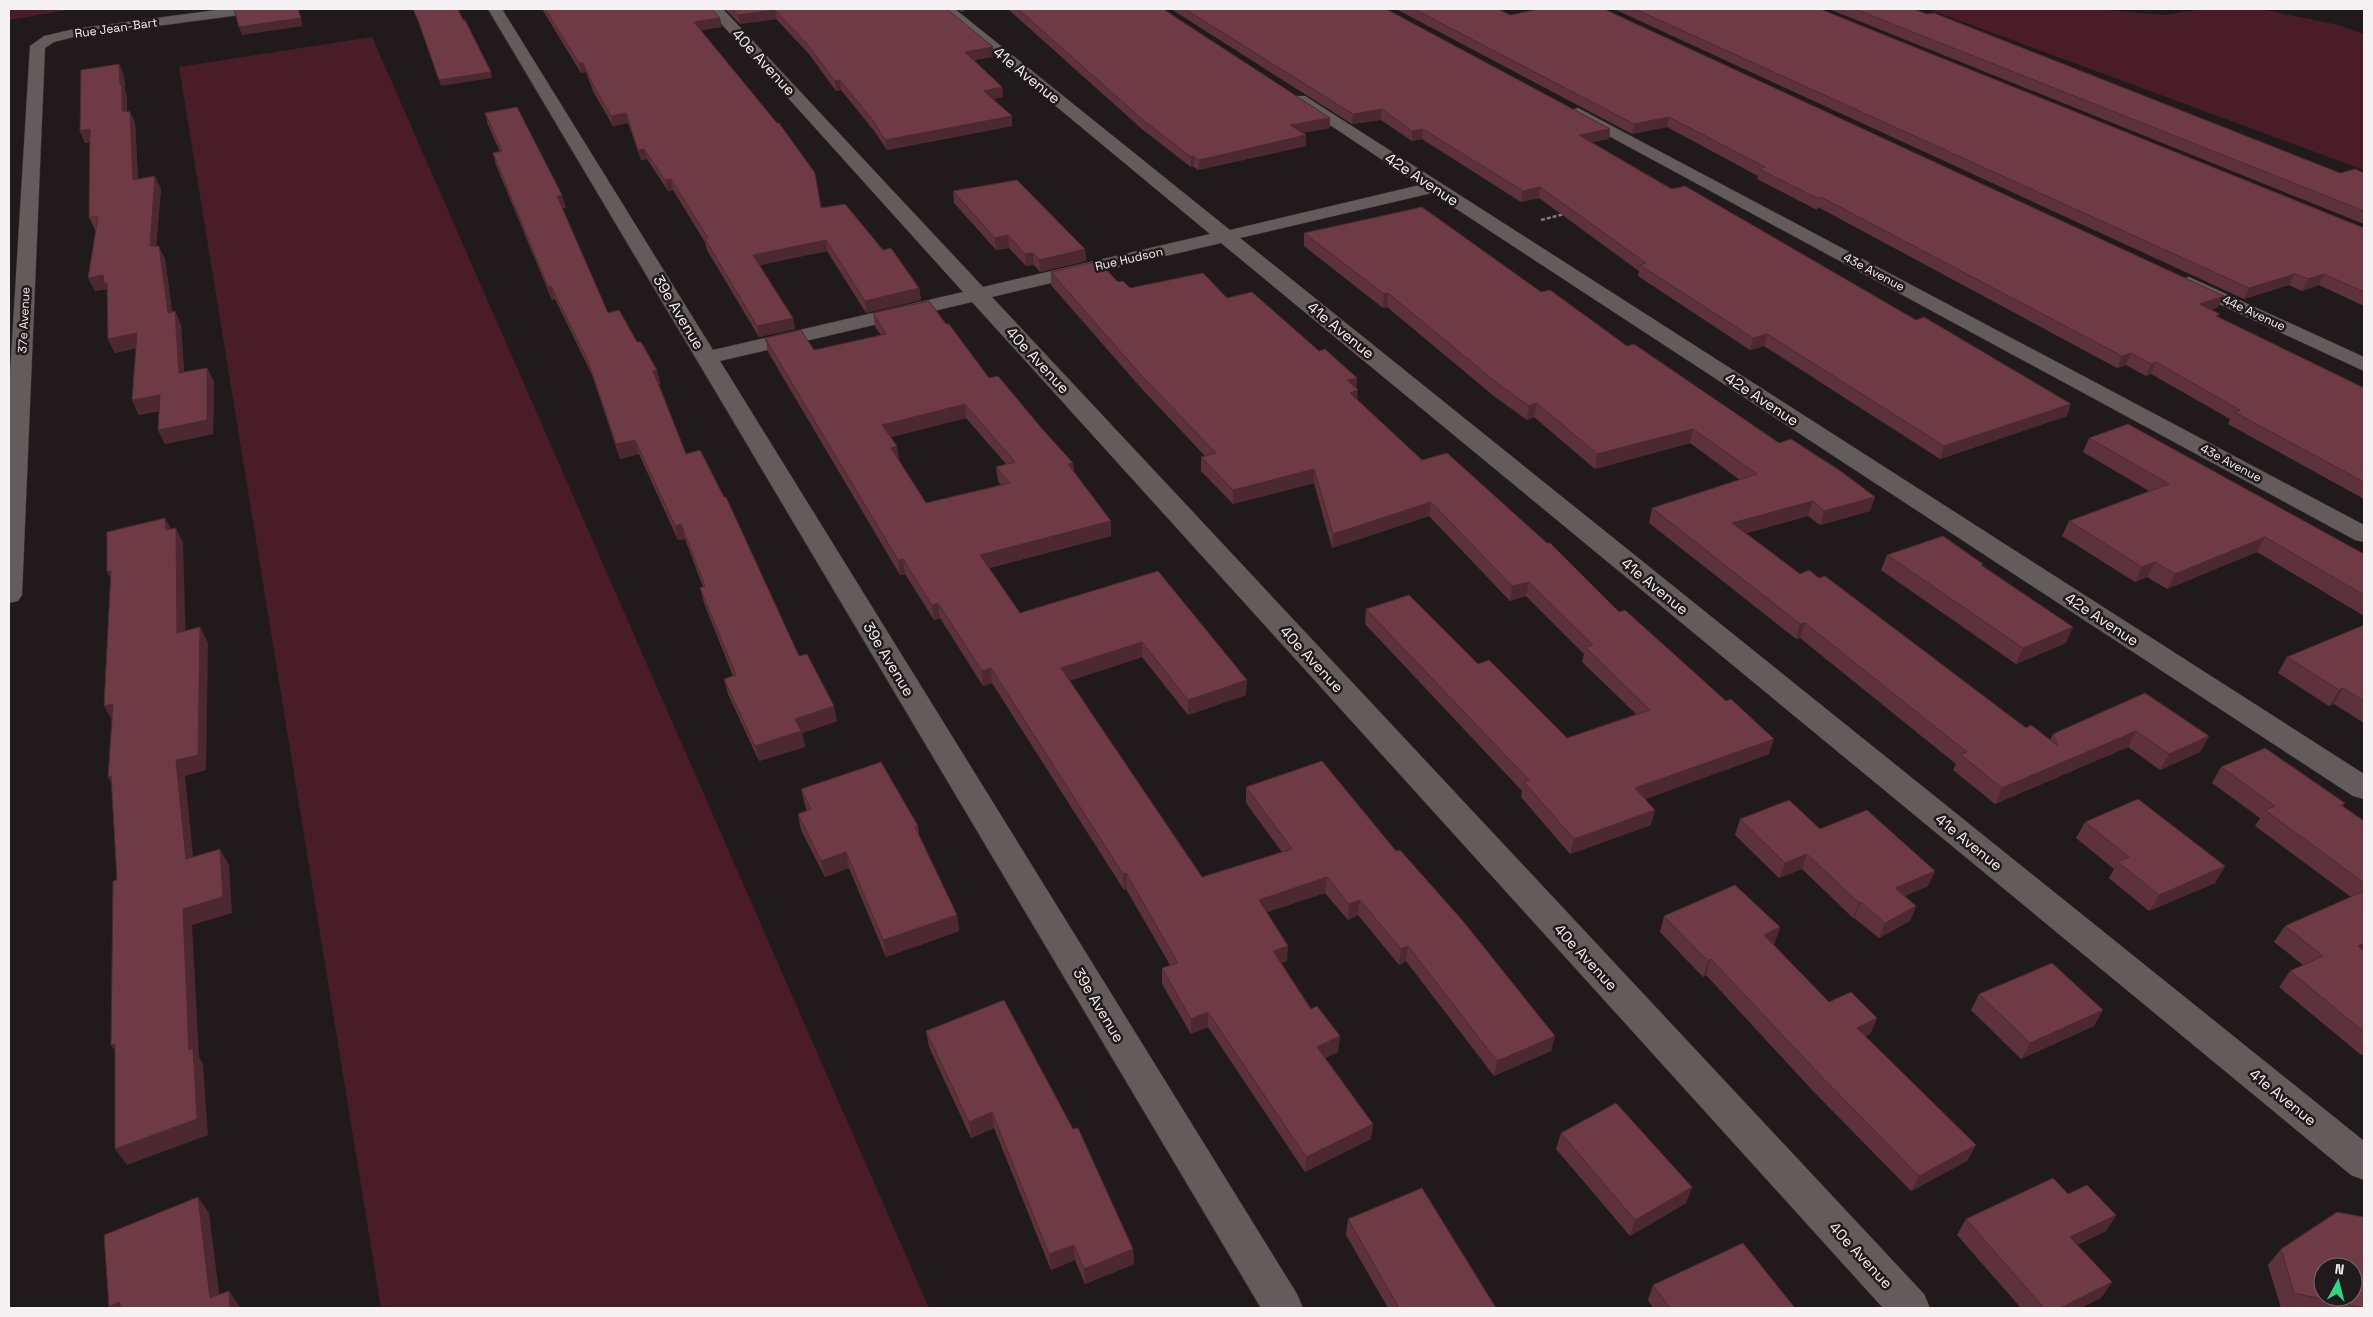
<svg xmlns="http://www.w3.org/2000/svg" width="2373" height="1317" font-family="'Space Grotesk',sans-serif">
<rect width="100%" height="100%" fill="#211a1c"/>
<g fill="#4a1c28">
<polygon points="14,9 74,9 9,20 9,10"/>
<polygon points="1928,9 2097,9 2164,15 2197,10 2260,9 2338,25 2364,34 2364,170"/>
<polygon points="372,37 929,1308 381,1308 179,67"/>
</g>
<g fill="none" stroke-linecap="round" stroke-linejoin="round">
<defs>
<g id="street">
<polygon points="224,9 262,9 255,13 74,37 54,42 45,48 22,595 18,601 9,603 9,391 30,46 44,36 74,29"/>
<polygon points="488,9 502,9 713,350 963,292 708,9 723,9 983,287 1210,234 939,9 955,9 1230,230 1420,185 1291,99 1293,96 1305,96 2364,774 2364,799 2353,796 1432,193 1240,238 2364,1141 2364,1180 2351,1175 1221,243 992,297 1924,1294 1930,1308 1883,1308 972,302 720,361 1297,1294 1303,1308 1261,1308"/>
<polygon points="1578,108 2364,525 2364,542 2355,540 1572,116 1570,113 1572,110"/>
<polygon points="2189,277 2364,357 2364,371 2182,287 2179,283 2182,279"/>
</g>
</defs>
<use href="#street" stroke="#393435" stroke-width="1"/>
<polyline stroke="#807a7c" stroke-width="2.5" stroke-dasharray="4 2" stroke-linecap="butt" points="1541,220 1564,214"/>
<use href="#street" fill="#645b5d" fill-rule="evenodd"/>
</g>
<g fill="#5e323c" fill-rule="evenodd">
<polygon points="542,9 712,9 722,27 701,30 821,208 883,250 919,288 921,300 866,313 827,251 759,265 793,318 795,329 759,337 707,250 705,242 673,190 668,191 647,159 641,160 628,123 613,126 593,91 586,72 581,73"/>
<polygon points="725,9 947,9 993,57 974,60 1002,87 1003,97 993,99 1012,126 887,150 875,132 841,90 836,91 809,54 776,19 740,24"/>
<polygon points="957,9 966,9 962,12"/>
<polygon points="1008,9 1163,9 1330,118 1330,128 1302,133 1306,135 1306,146 1198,170 1194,167 1191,167 1143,130"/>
<polygon points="1171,9 1386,9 1610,129 1609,139 1591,142 2067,416 1940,459 1764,346 1750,350 1638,276 1639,271 1539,198 1521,202 1422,139 1412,141 1381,120 1352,124"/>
<polygon points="1396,9 1498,9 1510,15 2224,296 2218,307 2211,310 2219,317 2364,388 2364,499 2228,424 2230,419 2151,374 2146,376 2126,365 2117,368 1818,207 1817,210 1757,179 1758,176 1667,127 1632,134"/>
<polygon points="1614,9 1820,9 2364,228 2364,306 2319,285 2302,291 2289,285 2244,299"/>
<polygon points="1829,9 1913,9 2340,173 2364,173 2364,224"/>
<polygon points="119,64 124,76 125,90 127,96 127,111 130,112 135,123 138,179 161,189 156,246 165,259 172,312 175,311 181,325 184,372 207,368 214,382 213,434 165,444 158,430 159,411 139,415 132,400 136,348 115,353 108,339 107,291 106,289 95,291 96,230 95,230 89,217 90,142 85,143 80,131"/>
<polygon points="485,113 566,208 562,208 608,313 637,342 657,370 660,384 659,384 686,454 799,656 837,721 802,733 805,747 759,761 728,694 724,679 733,676 704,603 700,588 703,587 685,539 678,540 639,454 620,459 592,375 555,299 552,300 496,165 493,153 500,152 488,125"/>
<polygon points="953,191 1085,249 1086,261 1040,272 1034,265 1026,266 1009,248 996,250 954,203"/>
<polygon points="1304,233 1541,292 1779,443 1875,497 1870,511 1820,525 1808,516 1746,533 1800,574 2026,728 2050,740 2053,734 2145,693 2209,736 2200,752 2160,770 2128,747 1995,804 1953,770 1956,764 1800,638 1796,639 1649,523 1652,508 1740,480 1690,443 1595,469 1534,417 1527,420 1495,397 1387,307 1383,308 1304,246"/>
<polygon points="1051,272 1118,282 1130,288 1227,298 1319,351 1357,378 1356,388 1357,400 1422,460 1619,612 1769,754 1645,799 1651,825 1570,854 1521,797 1522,791 1365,624 1366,609 1478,664 1567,738 1636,714 1582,662 1584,654 1526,596 1510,601 1429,516 1332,548 1314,483 1233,504 1201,471 1201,457 1205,456 1141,388 1051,285"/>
<path d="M873,313L946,324L989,378L1044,431L1073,463L1074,472L1111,521V536L989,568L1020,613L1158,571L1246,695L1188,715L1142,657L1069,681L1202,877L1282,852L1246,803V787L1396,851L1555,1036L1551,1051L1494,1076L1406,961L1399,965L1358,915L1348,920L1325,893L1267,912L1287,961L1281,963L1338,1052L1325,1058L1373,1124L1371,1139L1305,1172L1208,1027L1191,1034L1162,984V968L1170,965L1126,889L1124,890L992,683L983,686L940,618L934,620L905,574L900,575L768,352L765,338L814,350L881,335L875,327ZM966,418L1006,464L996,467L998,481L1001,485L926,503L898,459L897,446L890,437Z"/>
<polygon points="2089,438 2364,554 2364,616 2257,552 2167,589 2147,577 2135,582 2062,536 2069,521 2149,491 2083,452"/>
<polygon points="1887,555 2066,643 2016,664 1881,570"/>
<polygon points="2364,625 2364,723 2334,704 2329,706 2278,673 2287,657"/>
<polygon points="2221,767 2345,803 2343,806 2364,821 2364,1054 2361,1055 2279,987 2290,971 2303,965 2274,942 2285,926 2351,897 2255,826 2260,818 2212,783"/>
<polygon points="801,789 918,826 919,835 957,915 959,931 886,957 849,868 825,877 801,830 798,814 807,811 805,805"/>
<polygon points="1740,819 1820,829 1928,886 1905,896 1916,906 1910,921 1879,938 1854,918 1853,918 1802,869 1779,878 1735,835"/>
<polygon points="2085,822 2225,866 2215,883 2149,911 2109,878 2114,869 2076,838"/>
<polygon points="1664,916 1780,927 1774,944 1773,944 1829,1002 1877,1018 1870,1034 1865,1036 1976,1145 1967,1161 1911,1191 1813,1091 1706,975 1703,977 1660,932"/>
<polygon points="1979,994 2103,1010 2094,1026 2021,1059 1971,1010"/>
<polygon points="926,1031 1073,1129 1133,1249 1134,1264 1085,1284 1075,1260 1051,1270 994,1128 971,1138 929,1047"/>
<polygon points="1561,1133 1692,1187 1686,1203 1630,1236 1556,1149"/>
<polygon points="2068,1194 2116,1215 2106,1231 2077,1245 2112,1282 2101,1298 2080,1308 2021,1308 1957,1235 1966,1219"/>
<polygon points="2364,1217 2364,1308 2281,1308 2268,1265 2281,1249"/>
<polygon points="1348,1219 1496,1308 1388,1308 1346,1235"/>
<polygon points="1653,1285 1795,1308 1653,1308 1648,1300"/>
</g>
<g fill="#4c2931">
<polygon points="298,9 303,26 242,35 239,27"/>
<polygon points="775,10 776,19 740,24 738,15"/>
<polygon points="720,18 722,27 695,31 694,22"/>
<polygon points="993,47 993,57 966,61 965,52"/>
<polygon points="579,63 583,63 586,72 581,73"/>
<polygon points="119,64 124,76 125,90 127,96 127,123 122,111"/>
<polygon points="491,72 492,78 441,86 439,80"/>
<polygon points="840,80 841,90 836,91 835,81"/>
<polygon points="1002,87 1003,97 984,100 984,91"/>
<polygon points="1382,109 1381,120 1352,124 1353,114"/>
<polygon points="130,112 135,123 139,192 133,180"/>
<polygon points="626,113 628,123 613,126 611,116"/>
<polygon points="1012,116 1012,126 887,150 885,140"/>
<polygon points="1669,117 1667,127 1632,134 1634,124"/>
<polygon points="1330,118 1330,128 1289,135 1290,125"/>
<polygon points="90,129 95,141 85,143 80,131"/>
<polygon points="1423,129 1422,139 1412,141 1412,131"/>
<polygon points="1610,129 1609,139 1577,145 1579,135"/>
<polygon points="1306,135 1306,146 1198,170 1199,160"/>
<polygon points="644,149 647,159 641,160 638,150"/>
<polygon points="1194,156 1194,167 1191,167 1191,157"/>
<polygon points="155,176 161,189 155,259 150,246"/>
<polygon points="671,179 673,190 668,191 665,180"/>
<polygon points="1540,187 1539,198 1521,202 1523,191"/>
<polygon points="562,195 566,208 560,209 557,196"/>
<polygon points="1008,235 1009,248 996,250 995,238"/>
<polygon points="826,240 827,251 755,266 753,255"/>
<polygon points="159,246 165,259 174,326 168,313"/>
<polygon points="1085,249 1086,261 1040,272 1039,260"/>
<polygon points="1033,253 1034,265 1026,266 1025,254"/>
<polygon points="2295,274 2289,285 2244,299 2249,288"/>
<polygon points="2324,274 2319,285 2302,291 2308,279"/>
<polygon points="103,275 113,296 110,297 106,289 95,291 88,278"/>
<polygon points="551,286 555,299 552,300 548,287"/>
<polygon points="919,288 921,300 866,313 865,301"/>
<polygon points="1388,293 1387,307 1383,308 1384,294"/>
<polygon points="2224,296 2218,307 2194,315 2199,304"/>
<polygon points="175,311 181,325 185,387 179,373"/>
<polygon points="793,318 795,329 759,337 757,326"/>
<polygon points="137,333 143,347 115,353 108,339"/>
<polygon points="1767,334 1764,346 1750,350 1753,338"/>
<polygon points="2131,353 2126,365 2117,368 2122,356"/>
<polygon points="2156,362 2151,374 2146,376 2151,364"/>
<polygon points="207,368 214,382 213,434 165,444 158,430"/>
<polygon points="657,370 660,384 657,385 653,371"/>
<polygon points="1357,378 1356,391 1358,390 1357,404 1349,406 1347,380"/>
<polygon points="160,395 166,409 139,415 132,400"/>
<polygon points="1537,403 1534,417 1527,420 1529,406"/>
<polygon points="965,404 966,418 884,439 882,425"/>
<polygon points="2071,404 2067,416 1940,459 1944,446"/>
<polygon points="1693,429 1690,443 1595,469 1597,454"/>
<polygon points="635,440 639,454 620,459 616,444"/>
<polygon points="897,446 899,460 891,448"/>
<polygon points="1073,463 1074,477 1068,464"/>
<polygon points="1314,469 1314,483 1233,504 1233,490"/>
<polygon points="1875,497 1870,511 1820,525 1824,511"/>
<polygon points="1813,501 1808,516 1728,538 1732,523"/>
<polygon points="1431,502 1429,516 1332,548 1333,534"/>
<polygon points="165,518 173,533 166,530"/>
<polygon points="1111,521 1111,536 982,570 980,555"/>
<polygon points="681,524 685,539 678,540 675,526"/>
<polygon points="176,528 183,543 186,648 177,633"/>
<polygon points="2265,537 2257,552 2167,589 2175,574"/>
<polygon points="903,559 905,574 900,575 898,560"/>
<polygon points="2155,562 2147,577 2135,582 2142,567"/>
<polygon points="111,571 115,587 107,572"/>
<polygon points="1529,582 1526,596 1510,601 1512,586"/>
<polygon points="938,603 940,618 934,620 932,605"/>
<polygon points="1805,623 1800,638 1796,639 1800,624"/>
<polygon points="200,627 208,643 206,770 185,776 195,875 186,859 176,760"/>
<polygon points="2073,627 2066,643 2016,664 2023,648"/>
<polygon points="1142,642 1142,657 1062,683 1061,668"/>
<polygon points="991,668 992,683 983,686 982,671"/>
<polygon points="1247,680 1246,695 1188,715 1188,700"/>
<polygon points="2343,688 2334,704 2329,706 2339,690"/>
<polygon points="113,704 113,722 104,706"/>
<polygon points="834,706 837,721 802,733 805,747 759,761 755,746 795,719"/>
<polygon points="2136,731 2128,747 1995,804 2002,788"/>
<polygon points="2209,736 2200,752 2160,770 2169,754"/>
<polygon points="1774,739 1769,754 1632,804 1635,788"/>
<polygon points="111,776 117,793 108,777"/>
<polygon points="1655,810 1651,825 1570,854 1574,839"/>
<polygon points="220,849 229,865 232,913 192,925 199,1057 203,1064 208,1135 127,1165 115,1149 189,1050 183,909"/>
<polygon points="846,852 849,868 825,877 821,861"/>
<polygon points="1807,854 1802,869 1779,878 1785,863"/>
<polygon points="2225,866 2215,883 2149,911 2159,895"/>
<polygon points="1935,871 1928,886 1888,903 1895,888"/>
<polygon points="1126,873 1126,889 1124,890 1123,874"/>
<polygon points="1327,877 1325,893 1258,915 1259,900"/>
<polygon points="1360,900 1358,915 1348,920 1349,904"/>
<polygon points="1861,902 1854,918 1853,918 1859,903"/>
<polygon points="1916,906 1910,921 1879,938 1885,923"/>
<polygon points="957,915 959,931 886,957 883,940"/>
<polygon points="1780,927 1774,944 1758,951 1764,935"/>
<polygon points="2364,943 2364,954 2358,946"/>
<polygon points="1288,946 1287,961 1272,966 1273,951"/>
<polygon points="1408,946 1406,961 1399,965 1401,949"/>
<polygon points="1711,959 1706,975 1703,977 1708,961"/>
<polygon points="2103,1010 2094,1026 2021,1059 2030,1043"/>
<polygon points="1208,1012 1208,1027 1191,1034 1191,1019"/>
<polygon points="1877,1018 1870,1034 1850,1044 1857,1028"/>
<polygon points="1340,1036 1338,1052 1316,1062 1317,1047"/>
<polygon points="1555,1036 1551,1051 1494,1076 1497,1061"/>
<polygon points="115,1044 122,1061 111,1045"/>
<polygon points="992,1112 994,1128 971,1138 969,1122"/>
<polygon points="1373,1124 1371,1139 1305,1172 1306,1157"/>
<polygon points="1976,1145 1967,1161 1911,1191 1919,1176"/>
<polygon points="1692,1187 1686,1203 1630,1236 1635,1220"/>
<polygon points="198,1197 209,1213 221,1308 210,1298"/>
<polygon points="2116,1215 2106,1231 2060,1253 2070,1237"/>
<polygon points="1074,1245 1075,1260 1051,1270 1049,1254"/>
<polygon points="1133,1249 1134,1264 1085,1284 1084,1269"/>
<polygon points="2112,1282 2101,1298 2080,1308 2060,1308"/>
<polygon points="229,1291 240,1307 240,1308 230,1308"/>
<polygon points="120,1302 125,1308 110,1308 109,1307"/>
</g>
<g fill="#6d3a46" stroke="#4c2931" fill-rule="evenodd">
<polygon points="234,9 298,9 301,18 239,27"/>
<polygon points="413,9 458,9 463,20 465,20 491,72 439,80 419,23"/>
<polygon points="545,9 712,9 720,18 694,22 777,123 779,123 815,173 821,208 845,204 883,250 891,248 919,288 865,301 826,240 753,255 793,318 757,326 705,239 708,238 671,179 665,180 644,149 638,150 626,113 611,116 591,81 583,63 579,63"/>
<polygon points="732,9 947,9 993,47 965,52 1002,87 984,91 1012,116 885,140 874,122 840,80 835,81 807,44 775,10 738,15"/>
<polygon points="1018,9 1163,9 1330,118 1290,125 1306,135 1199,160 1194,156 1191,157 1143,120"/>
<polygon points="1185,9 1386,9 1610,129 1579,135 1671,189 1685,186 1916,320 1924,317 2071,404 1944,446 1767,334 1753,338 1640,265 1646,263 1540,187 1523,191 1423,129 1412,131 1382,109 1353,114"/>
<polygon points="1414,9 1498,9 1510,15 1539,9 1604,9 2224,296 2199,304 2220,314 2216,316 2364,388 2364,482 2234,412 2240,410 2156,362 2151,364 2131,353 2122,356 1821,197 1819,199 1759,169 1765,167 1669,117 1634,124"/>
<polygon points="1635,9 1820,9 2364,228 2364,292 2324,274 2308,279 2295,274 2249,288"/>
<polygon points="1855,9 1913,9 1927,14 1934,13 2340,173 2355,169 2364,173 2364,211"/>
<polygon points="119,64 120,85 122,85 122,111 130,112 133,180 155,176 150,246 159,246 168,313 175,311 179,373 207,368 207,420 158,430 160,395 132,400 137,333 108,339 107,283 104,283 103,275 88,278 98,217 89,217 90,129 80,131 81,70"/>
<polygon points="517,107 562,195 557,196 608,313 619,310 637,342 641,342 657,370 653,371 686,454 700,450 724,497 726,497 799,656 807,654 834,706 795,719 801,731 755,746 724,679 736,675 700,588 705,586 681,524 675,526 635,440 616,444 588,361 551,286 548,287 493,153 502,151 485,113"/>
<polygon points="1017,180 1085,249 1039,260 1033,253 1025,254 1008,235 995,238 953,191"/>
<polygon points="1422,207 1541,292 1550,290 1627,346 1634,344 1779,443 1791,439 1842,472 1875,497 1824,511 1813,501 1732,523 1800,574 1809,570 1819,578 1825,576 2026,728 2031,725 2058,746 2053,734 2145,693 2209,736 2169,754 2136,731 2002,788 1960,754 1967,752 1805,623 1800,624 1652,508 1757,474 1693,429 1597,454 1537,403 1529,406 1497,383 1388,293 1384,294 1304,233"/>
<polygon points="1098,261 1118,282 1123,281 1130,288 1203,273 1227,298 1252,292 1319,351 1325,349 1357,378 1347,380 1358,390 1350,393 1422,460 1447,453 1547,543 1550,543 1619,612 1625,610 1726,701 1731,699 1774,739 1635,788 1655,810 1574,839 1524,782 1529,780 1366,609 1409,595 1478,664 1489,660 1567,738 1650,710 1585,647 1593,645 1529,582 1512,586 1431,502 1333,534 1314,469 1233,490 1201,457 1216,453 1141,375 1051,272"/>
<path d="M929,301L946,324H949L989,378L998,376L1044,431L1073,463L1068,464L1111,521L980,555L1020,613L1158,571L1247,680L1188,700L1142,642L1061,668L1202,877L1292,849L1246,787L1322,761L1396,851L1400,850L1463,921L1555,1036L1497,1061L1408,946L1401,949L1360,900L1349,904L1327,877L1259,900L1288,946L1273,951L1311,1009L1317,1006L1340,1036L1317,1047L1373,1124L1306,1157L1208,1012L1191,1019L1162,968L1178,963L1126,873L1123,874L991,668L982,671L938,603L932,605L903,559L898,560L765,338L801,330L814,350L886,334L873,313ZM965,404L1015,462L996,467L1010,483L926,503L891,448L897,446L882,425Z"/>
<polygon points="2128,424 2364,554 2364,595 2265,537 2175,574 2155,562 2142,567 2069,521 2169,484 2089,438"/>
<polygon points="165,518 166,530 176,528 177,633 200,627 198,755 176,760 186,859 220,849 223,897 183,909 189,1050 193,1048 197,1119 115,1149 115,1044 111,1045 113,881 117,880 111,776 108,777 113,704 104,706 111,571 107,572 107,532"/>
<polygon points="1943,536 1983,564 1981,565 2073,627 2023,648 1887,555"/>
<polygon points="2364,625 2364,701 2343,688 2339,690 2287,657"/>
<polygon points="2265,748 2345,803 2341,805 2364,821 2364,883 2265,810 2275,806 2221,767"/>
<polygon points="881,762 918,826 915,827 957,915 883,940 846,852 821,861 798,814 811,809 801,789"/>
<polygon points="2138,799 2225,866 2159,895 2118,862 2129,857 2085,822"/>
<polygon points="1789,800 1820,829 1867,810 1935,871 1895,888 1916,906 1885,923 1861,902 1859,903 1807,854 1785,863 1740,819"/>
<polygon points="1735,885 1780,927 1764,935 1829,1002 1851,992 1877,1018 1857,1028 1976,1145 1919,1176 1820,1075 1711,959 1708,961 1664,916"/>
<polygon points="2364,891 2364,943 2358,946 2364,951 2364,1032 2290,971 2323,956 2285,926"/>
<polygon points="2052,963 2103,1010 2030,1043 1979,994"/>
<polygon points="1004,1000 1073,1129 1078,1128 1133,1249 1084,1269 1074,1245 1049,1254 992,1112 969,1122 926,1031"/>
<polygon points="1616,1103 1692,1187 1635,1220 1561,1133"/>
<polygon points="2053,1178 2068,1194 2087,1185 2116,1215 2070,1237 2112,1282 2060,1308 2044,1308 1966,1219"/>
<polygon points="1422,1188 1496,1308 1399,1308 1348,1219"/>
<polygon points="198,1197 210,1298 229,1291 230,1308 120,1308 120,1302 109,1307 104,1235"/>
<path d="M2337,1212L2364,1217V1308L2294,1293L2281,1249ZM2323,1267H2353V1297H2323Z"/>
<polygon points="1743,1243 1795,1308 1670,1308 1653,1285"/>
</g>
<g text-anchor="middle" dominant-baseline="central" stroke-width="5" stroke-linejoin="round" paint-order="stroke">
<g font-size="12" fill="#f6f1f2" stroke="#211a1c">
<text transform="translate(116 28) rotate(-8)">Rue Jean-Bart</text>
<text transform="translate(1129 259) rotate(-13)">Rue Hudson</text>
<text transform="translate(1874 272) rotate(28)">43e Avenue</text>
<text transform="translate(2254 313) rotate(25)">44e Avenue</text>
<text transform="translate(24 320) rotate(-87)">37e Avenue</text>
<text transform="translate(2231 463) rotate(28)">43e Avenue</text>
</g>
<g font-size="15" fill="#f6f1f2" stroke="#211a1c">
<text transform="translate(764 62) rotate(47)">40e Avenue</text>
<text transform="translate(1027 75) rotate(39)">41e Avenue</text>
<text transform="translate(1422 179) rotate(33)">42e Avenue</text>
<text transform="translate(679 312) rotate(59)">39e Avenue</text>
<text transform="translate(1341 330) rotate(39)">41e Avenue</text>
<text transform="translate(1038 360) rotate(47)">40e Avenue</text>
<text transform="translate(1762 399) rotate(33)">42e Avenue</text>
<text transform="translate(1655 586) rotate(39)">41e Avenue</text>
<text transform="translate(2102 619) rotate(33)">42e Avenue</text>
<text transform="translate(889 659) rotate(59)">39e Avenue</text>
<text transform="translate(1312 659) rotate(47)">40e Avenue</text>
<text transform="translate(1969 842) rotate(39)">41e Avenue</text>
<text transform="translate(1586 957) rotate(47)">40e Avenue</text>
<text transform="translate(1099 1005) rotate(59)">39e Avenue</text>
<text transform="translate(2283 1097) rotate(39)">41e Avenue</text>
<text transform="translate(1861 1255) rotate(47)">40e Avenue</text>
</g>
</g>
<rect width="2373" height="1317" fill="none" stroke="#f6f1f2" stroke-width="20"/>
<g transform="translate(2338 1282) rotate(7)"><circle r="24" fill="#211a1c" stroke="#767072"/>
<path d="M0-4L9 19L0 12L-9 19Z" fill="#2fd883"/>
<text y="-8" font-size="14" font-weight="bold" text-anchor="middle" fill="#f6f1f2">N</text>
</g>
</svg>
